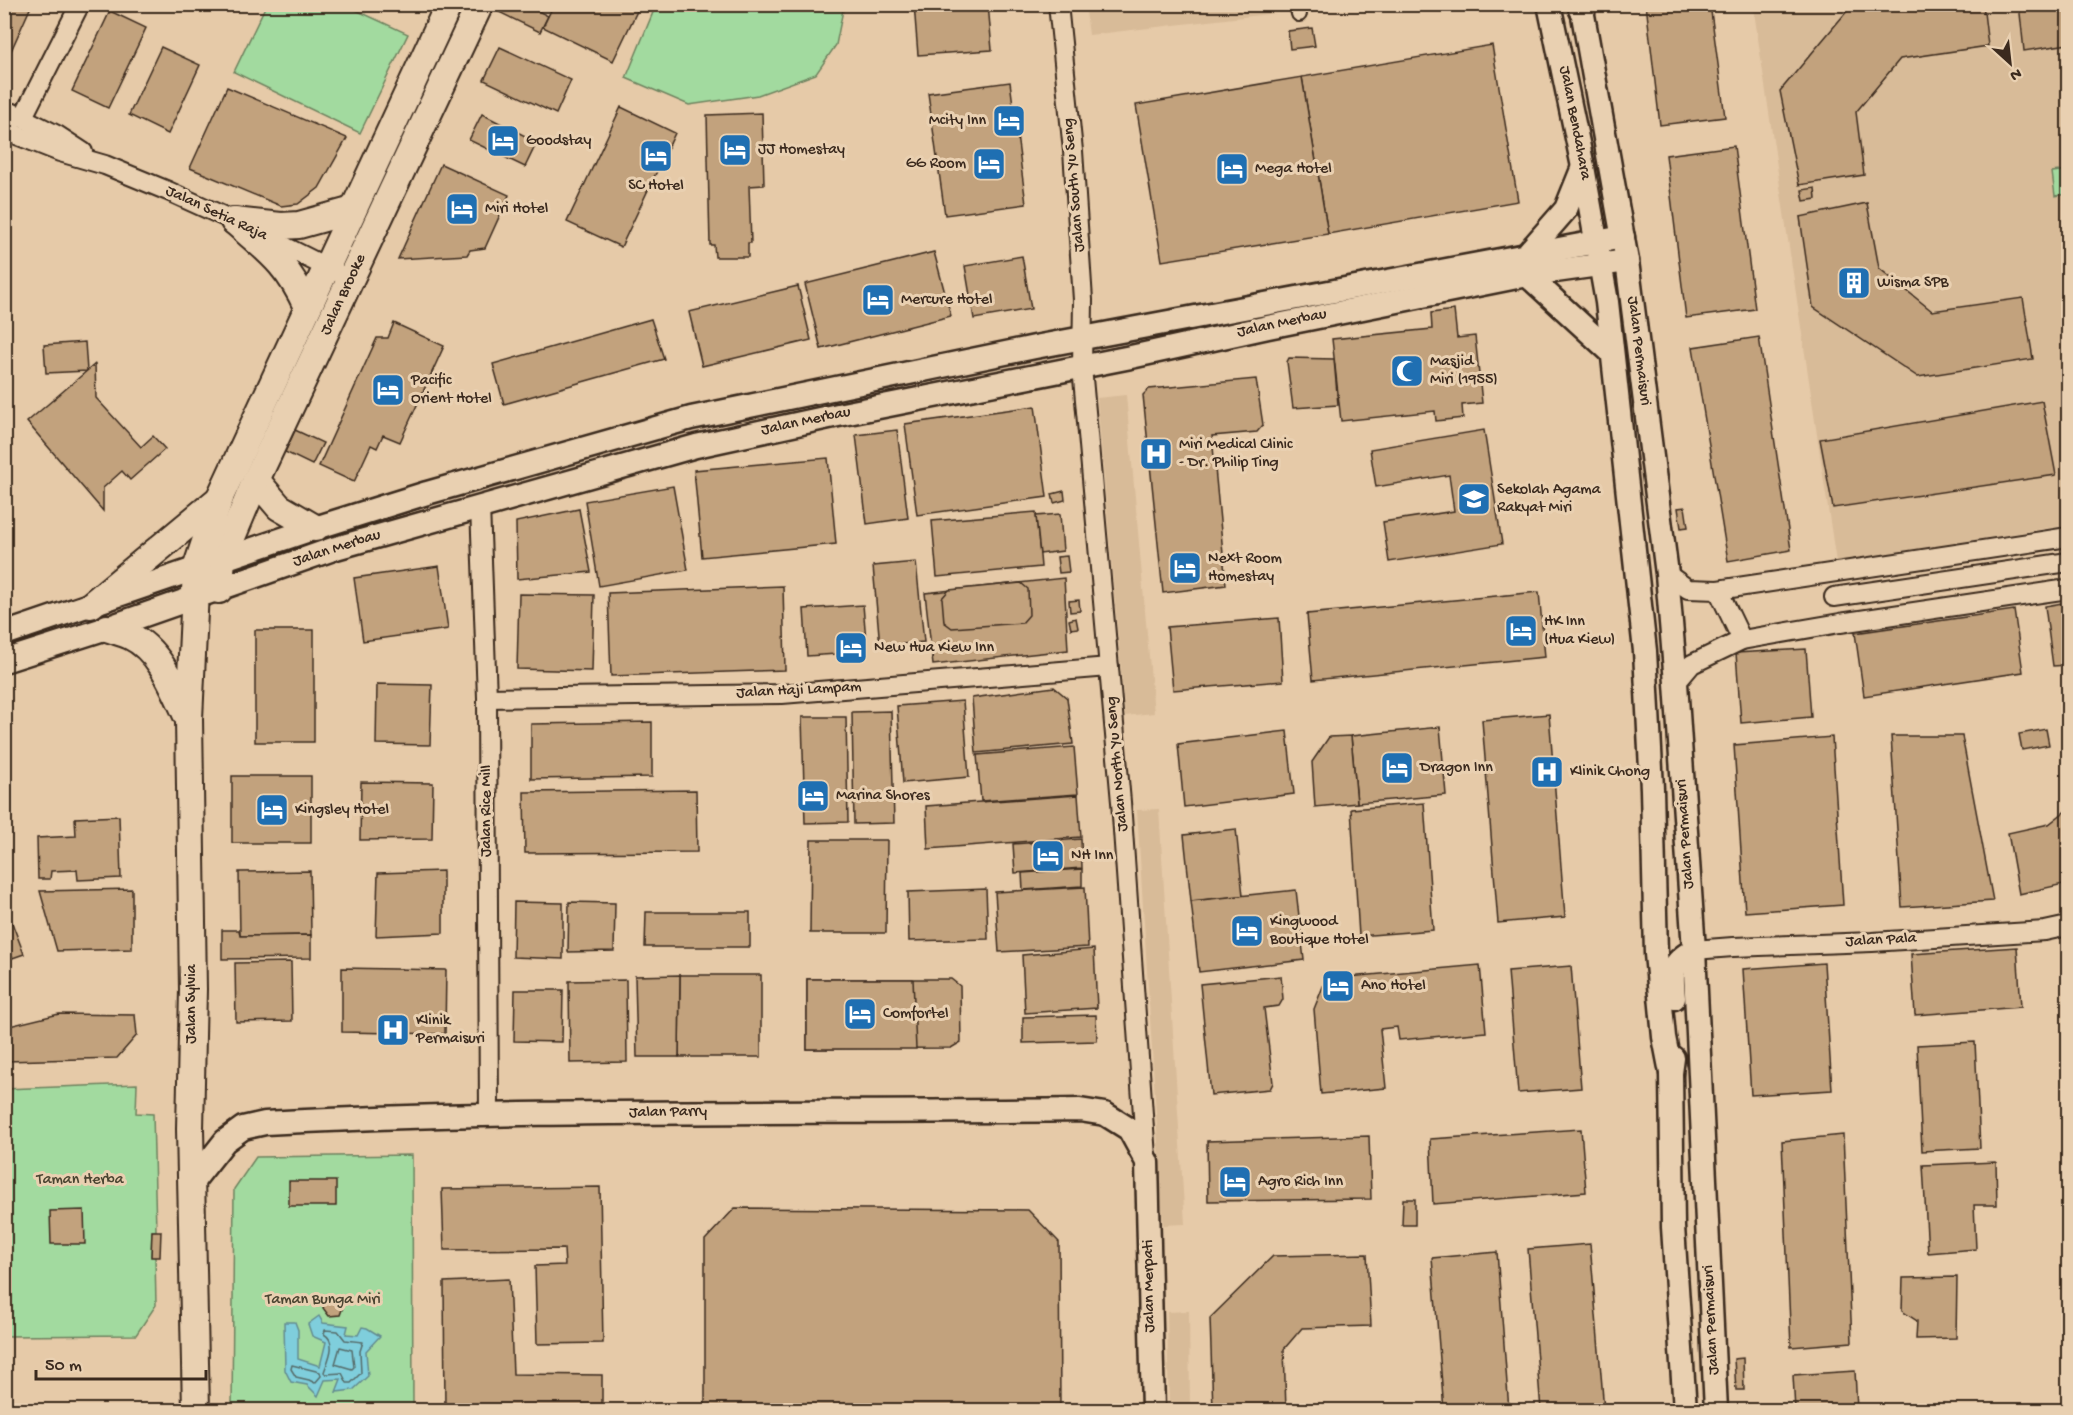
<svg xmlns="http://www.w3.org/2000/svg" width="2073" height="1415" font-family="'Gochi Hand',sans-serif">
<rect width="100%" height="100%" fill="#e6caa8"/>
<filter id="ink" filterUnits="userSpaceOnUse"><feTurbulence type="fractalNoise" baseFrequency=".0167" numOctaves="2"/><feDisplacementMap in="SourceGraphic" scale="12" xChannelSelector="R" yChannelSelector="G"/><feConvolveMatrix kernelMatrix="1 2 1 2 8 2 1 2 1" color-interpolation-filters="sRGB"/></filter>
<g filter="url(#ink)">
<g fill="#d8bb98">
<polygon points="1085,4 1344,5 1089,35"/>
<polygon points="1753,5 2068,5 2068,525 1836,562"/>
<polygon points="1126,395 1154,713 1125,716 1097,398"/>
<polygon points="1159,809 1185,1224 1163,1225 1137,810"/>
<polygon points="1189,1311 1190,1410 1169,1410 1167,1312"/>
</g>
<g fill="#a2da9f" stroke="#6e825e" stroke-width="1.5">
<polygon points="266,5 345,5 408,34 360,133 234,72"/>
<polygon points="656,5 656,4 844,5 836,45 816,74 758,95 689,105 626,78"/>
<polygon points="2068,170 2068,194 2055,196 2052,172"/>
<polygon points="137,1084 136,1113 153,1114 156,1231 152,1231 151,1256 155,1257 156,1305 136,1335 5,1336 4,1089"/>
<polygon points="412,1155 413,1410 232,1410 234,1189 256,1157"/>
</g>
<polygon fill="#7fcedc" stroke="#648c90" stroke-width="1.5" points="319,1316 323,1323 348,1326 346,1334 358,1335 362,1327 367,1328 380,1336 366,1351 368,1376 353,1390 336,1392 341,1379 325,1380 318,1396 307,1385 291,1382 285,1370 284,1322 295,1322 298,1330 298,1359 320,1366 326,1342 312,1336 308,1324"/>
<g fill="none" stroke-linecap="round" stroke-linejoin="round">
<g stroke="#566c6a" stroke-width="1.5">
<path d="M325,1330L338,1331L345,1340L363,1342L360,1351L361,1373L351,1383H347L342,1373L326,1374L324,1372C328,1360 338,1342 324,1334Z"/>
<polygon points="340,1347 352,1350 354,1367 352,1369 335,1364"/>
<polygon points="292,1365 320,1372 321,1376 315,1383 309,1380 296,1377 291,1369"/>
</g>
</g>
<g fill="#c2a27d" stroke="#3b2a1e" stroke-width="1.5">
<polygon points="4,4 32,4 6,62 4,61"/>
<polygon points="503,4 525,4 548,16 540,32 499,12"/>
<polygon points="554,4 634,4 639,7 613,61 543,27"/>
<polygon points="914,4 988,4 992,50 918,55"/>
<polygon points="1646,4 1710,4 1725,117 1660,125"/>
<polygon points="1853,4 1983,4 1988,46 1900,59 1856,112 1864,175 1799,185 1780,91"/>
<polygon points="2019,4 2068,4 2068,44 2024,51"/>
<polygon points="110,11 146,28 108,108 72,91"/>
<polygon points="1312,28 1315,46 1290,49 1288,31"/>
<polygon points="1492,45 1518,201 1328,234 1302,77"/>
<polygon points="161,47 200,65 168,134 129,115"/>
<polygon points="500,47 571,80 556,114 484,80"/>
<polygon points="1302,77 1328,234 1162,261 1136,105"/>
<polygon points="1010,82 1026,204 945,215 928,93"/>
<polygon points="227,87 347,138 319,188 298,204 281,206 190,168"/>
<polygon points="621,107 675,133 621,247 567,222"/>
<polygon points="762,113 764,185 749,186 751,243 748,243 748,257 715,257 714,245 710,245 707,115"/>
<polygon points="482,114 537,142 525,167 469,140"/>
<polygon points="1734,146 1755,309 1686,318 1666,155"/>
<polygon points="441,164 509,195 485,248 470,250 467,255 398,259"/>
<polygon points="1815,188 1816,199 1804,201 1802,190"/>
<polygon points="1867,203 1879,268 1932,311 2023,298 2033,359 1918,377 1813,307 1800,217"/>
<polygon points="934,252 951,316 821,349 805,284"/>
<polygon points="1022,256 1031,309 974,319 965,266"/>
<polygon points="798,286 811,340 702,366 689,312"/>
<polygon points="2068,293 2068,348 2061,294"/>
<polygon points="1454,310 1457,338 1475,336 1482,403 1462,405 1463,418 1436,421 1435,411 1341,421 1332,339 1432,329 1431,313"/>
<polygon points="651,319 664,359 504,404 493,364"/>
<polygon points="394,323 444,346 400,442 383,435 377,448 371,445 354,482 319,466 377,338 388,338"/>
<polygon points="1759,337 1791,550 1728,561 1693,347"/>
<polygon points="85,342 87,371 46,373 44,345"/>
<polygon points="1289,358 1334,359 1338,405 1293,408 1287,362"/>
<polygon points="95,364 96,398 141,447 153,436 165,449 130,480 122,471 103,488 103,511 27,422"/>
<polygon points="1256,379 1263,425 1257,432 1212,436 1226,585 1163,593 1143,395 1149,389"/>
<polygon points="2042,401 2056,475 1833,508 1820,439"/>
<polygon points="1035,406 1047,497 917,515 905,424"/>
<polygon points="295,430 323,443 312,465 285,452"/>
<polygon points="897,430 908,518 867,524 856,435"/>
<polygon points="1484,430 1502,544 1389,562 1383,522 1454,511 1449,475 1376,487 1370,449"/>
<polygon points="828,458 836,544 702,557 694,470"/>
<polygon points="673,486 688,570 599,586 585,501"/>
<polygon points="1064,491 1065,500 1054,503 1052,494"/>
<polygon points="1685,507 1688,527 1681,528 1678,508"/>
<polygon points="579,509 591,572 517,579 516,522"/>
<polygon points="1036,512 1041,567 937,577 932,521"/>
<polygon points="1060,514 1063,551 1040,554 1036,516"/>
<polygon points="1067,556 1069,572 1059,573 1057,557"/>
<polygon points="916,562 924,642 880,646 873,566"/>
<polygon points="439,566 448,629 363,641 354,578"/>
<polygon points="1064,578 1068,650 933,665 925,593"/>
<polygon points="1021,583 1028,589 1029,615 1022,623 952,628 944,622 942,598 949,590"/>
<polygon points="783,586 785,670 611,676 608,593"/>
<polygon points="1539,592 1545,657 1313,680 1307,614"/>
<polygon points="519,594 594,595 592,671 517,669"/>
<polygon points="1079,600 1080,611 1070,612 1069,601"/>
<polygon points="2068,602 2068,665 2053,666 2045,606"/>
<polygon points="863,605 867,652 807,656 804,609"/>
<polygon points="2014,610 2023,672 1864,696 1855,633"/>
<polygon points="1076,618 1078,628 1071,629 1069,620"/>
<polygon points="1279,618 1283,681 1173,690 1167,627"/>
<rect x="255" y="630" width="59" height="112"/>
<polygon points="1806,649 1811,717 1741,723 1736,653"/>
<polygon points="377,684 432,685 430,745 376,744"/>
<polygon points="1054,687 1067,698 1073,744 976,753 972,698"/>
<polygon points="963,701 969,777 903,783 897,706"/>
<polygon points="891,711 894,823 854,824 852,712"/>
<polygon points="1549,714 1565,917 1498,923 1482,720"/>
<polygon points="802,717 846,717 848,822 805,823"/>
<polygon points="652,722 652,777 531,779 531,724"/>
<polygon points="1440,727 1446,795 1357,803 1351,736"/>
<polygon points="2046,729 2049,745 2022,750 2019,734"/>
<polygon points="1287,731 1294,794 1184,807 1178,744"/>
<polygon points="1351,736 1357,803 1315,807 1312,762 1329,737"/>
<polygon points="1891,736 1962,736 1993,901 1902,907"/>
<polygon points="1832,737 1843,905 1745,912 1734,745"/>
<polygon points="1074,747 1078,794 981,801 977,755"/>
<rect x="232" y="776" width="79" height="67"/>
<polygon points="361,782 433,783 432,839 360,840"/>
<polygon points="696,790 697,852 525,853 524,792"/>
<polygon points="1078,795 1081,837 928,849 926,806"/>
<polygon points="1424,803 1433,930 1359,936 1351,809"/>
<polygon points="2068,809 2068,883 2019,894 2008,833 2049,824"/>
<polygon points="119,816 121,878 78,880 77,870 51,871 50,879 38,879 37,838 76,836 75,818"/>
<polygon points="1236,829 1243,896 1191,901 1184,835"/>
<polygon points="1081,839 1082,868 1015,873 1013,844"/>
<polygon points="811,840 887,840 886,933 810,933"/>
<polygon points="1082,869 1082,886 1023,890 1022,873"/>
<polygon points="310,871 311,935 240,936 239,872"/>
<polygon points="443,871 443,933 376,936 378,873"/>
<polygon points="1085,887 1088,947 999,952 995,892"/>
<polygon points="132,889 132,949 57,951 40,891"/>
<polygon points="986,889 988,939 909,941 908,892"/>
<polygon points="1296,890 1304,960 1199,972 1191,901"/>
<polygon points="4,902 24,954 4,961"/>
<polygon points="514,902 563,903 563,959 513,957"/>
<polygon points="569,902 615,903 614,951 568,952"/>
<polygon points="646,912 750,912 750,947 645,947"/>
<polygon points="222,930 239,930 240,936 311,935 311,958 222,959"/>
<polygon points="2017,947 2021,1007 1915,1015 1911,954"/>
<polygon points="1094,949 1097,1008 1025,1013 1022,955"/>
<polygon points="291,962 292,1021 236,1022 235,963"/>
<polygon points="1824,963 1832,1090 1751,1095 1743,969"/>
<polygon points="1480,965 1486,1032 1399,1040 1397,1027 1380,1029 1386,1088 1321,1094 1314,1009 1326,979"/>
<polygon points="1571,966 1581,1088 1518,1093 1508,971"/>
<polygon points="342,968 446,970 445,1034 342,1032"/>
<polygon points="680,975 761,975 761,1057 679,1057"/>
<polygon points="680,975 679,1057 637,1057 635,976"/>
<polygon points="1281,976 1283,999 1279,1006 1264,1008 1273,1083 1270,1089 1211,1095 1200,984"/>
<polygon points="807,979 951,979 960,986 961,1042 951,1048 807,1049"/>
<polygon points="807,979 913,979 916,1049 807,1049"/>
<polygon points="626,980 627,1062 570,1063 569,981"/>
<polygon points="515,990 563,990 562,1042 514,1041"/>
<polygon points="59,1014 135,1015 137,1035 117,1058 6,1061 5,1027"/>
<polygon points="1096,1015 1097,1041 1023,1043 1023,1017"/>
<polygon points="1975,1042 1980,1148 1922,1151 1917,1045"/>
<polygon points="1581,1129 1586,1192 1433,1204 1430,1139"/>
<polygon points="1843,1135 1852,1342 1791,1347 1782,1141"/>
<polygon points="1369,1136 1371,1199 1208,1201 1207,1141"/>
<polygon points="1996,1162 1997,1205 1974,1205 1976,1249 1928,1253 1923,1165"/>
<rect x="289" y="1181" width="47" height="25"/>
<polygon points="600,1187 603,1343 537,1344 535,1266 565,1265 564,1249 444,1250 442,1189"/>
<polygon points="1403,1199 1415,1199 1415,1225 1402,1225"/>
<polygon points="735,1208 1028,1210 1059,1242 1060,1410 705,1410 705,1240"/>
<polygon points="84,1210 85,1244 51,1244 50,1211"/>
<polygon points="152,1231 161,1231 160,1257 151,1257"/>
<polygon points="1590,1244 1604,1410 1541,1410 1528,1249"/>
<polygon points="1497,1252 1509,1410 1444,1410 1432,1258"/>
<polygon points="1367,1254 1371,1326 1302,1328 1284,1349 1286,1410 1213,1410 1210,1318 1273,1256"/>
<polygon points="1957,1277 1956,1338 1916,1339 1917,1321 1902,1311 1903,1278"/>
<polygon points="509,1279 513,1374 602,1375 602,1410 445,1410 444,1282"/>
<polygon points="336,1297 344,1304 340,1315 329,1316 323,1308 327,1298"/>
<polygon points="1743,1358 1744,1390 1736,1390 1734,1359"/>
<polygon points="1855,1371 1857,1410 1795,1410 1793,1375"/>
</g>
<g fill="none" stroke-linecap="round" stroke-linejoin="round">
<defs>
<polyline id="pedestrian" points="1297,4 1299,14"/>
<g id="minor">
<polyline points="1058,4 1073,151 1083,300 1082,367 1121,802 1146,1157"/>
<polyline points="13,113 57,135 83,152"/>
<polyline points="4,120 23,117 80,4"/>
<polyline points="4,130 60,152 105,165 168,191 234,221 336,272"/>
<polyline points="480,506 487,698 489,1115"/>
<polyline points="1667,574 1688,589 1718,590 2068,537"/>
<polyline points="1718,590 1742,640"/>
<polyline points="1834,597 2068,562"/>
<polyline points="1676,683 1692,664 1742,640 1840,623 2068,589"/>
<polyline points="487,698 782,694 1109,667"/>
<polyline points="1694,950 1733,947 1872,942 2045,931 2068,926"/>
</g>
<g id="tertiary">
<polyline points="1549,4 1583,167 1607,302 1645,651 1652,789 1656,954 1664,1037 1671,1073"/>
<polyline points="1581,4 1627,261 1667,574 1676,683 1694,950 1716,1410"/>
<polyline points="1525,256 1566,209 1583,167"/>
<polyline points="1527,275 1612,353"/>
<polyline points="4,634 315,528 427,493 691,418 1035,347 1623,237"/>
<polyline points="4,661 107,628 336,548 696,446 838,415 1131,357 1268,327 1527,275 1627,261"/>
<path d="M1674,998C1672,973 1669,963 1694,950"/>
<polyline points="1673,1058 1671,1073 1673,1227 1685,1410"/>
<path d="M191,1184L225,1141L243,1128L265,1123C536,1108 808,1114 1080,1110L1105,1114L1129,1129L1147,1162L1153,1410"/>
</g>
<g id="secondary">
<polyline points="1582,9 1584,4"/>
<polyline points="234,221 281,226 299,225 353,210"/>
<path d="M234,221C268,251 288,264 307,307"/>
<polyline points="256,480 279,507 315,528"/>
<polyline points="219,590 222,561 256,480 480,4"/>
<polyline points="91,605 220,498"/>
<path d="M107,628C115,631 123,633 130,636C160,650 174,688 187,716"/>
<polyline points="196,1410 190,1129 193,989 189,719 196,569 220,497 449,4"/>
</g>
</defs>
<use href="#pedestrian" stroke="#3b2a1e" stroke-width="18"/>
<use href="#minor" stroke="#3b2a1e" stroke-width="22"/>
<use href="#tertiary" stroke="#3b2a1e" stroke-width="27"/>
<use href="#secondary" stroke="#3b2a1e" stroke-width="30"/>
<use href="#pedestrian" stroke="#e9d0b1" stroke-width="14"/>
<use href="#minor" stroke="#e9d0b1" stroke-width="18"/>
<use href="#tertiary" stroke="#e9d0b1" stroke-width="22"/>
<use href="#secondary" stroke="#e9d0b1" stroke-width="26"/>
</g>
</g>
<defs>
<symbol id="hotel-square" viewBox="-11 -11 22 22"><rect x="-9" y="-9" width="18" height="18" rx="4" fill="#1f6fb2" stroke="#e9d0b1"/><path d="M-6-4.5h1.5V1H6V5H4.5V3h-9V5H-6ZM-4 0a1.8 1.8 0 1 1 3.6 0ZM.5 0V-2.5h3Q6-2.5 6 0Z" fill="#fff"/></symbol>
<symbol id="building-square" viewBox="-11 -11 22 22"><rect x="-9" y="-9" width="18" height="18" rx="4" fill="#1f6fb2" stroke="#e9d0b1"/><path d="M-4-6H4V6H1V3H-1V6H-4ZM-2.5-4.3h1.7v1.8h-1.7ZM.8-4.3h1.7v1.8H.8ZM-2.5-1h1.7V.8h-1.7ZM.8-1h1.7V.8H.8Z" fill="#fff"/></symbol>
<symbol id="mosque-square" viewBox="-11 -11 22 22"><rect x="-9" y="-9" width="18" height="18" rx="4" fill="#1f6fb2" stroke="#e9d0b1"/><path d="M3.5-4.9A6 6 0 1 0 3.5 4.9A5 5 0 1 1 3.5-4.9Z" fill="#fff"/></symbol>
<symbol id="hospital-square" viewBox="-11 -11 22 22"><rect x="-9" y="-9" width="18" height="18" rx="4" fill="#1f6fb2" stroke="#e9d0b1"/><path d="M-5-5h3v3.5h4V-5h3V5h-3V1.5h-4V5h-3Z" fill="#fff"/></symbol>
<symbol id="school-square" viewBox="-11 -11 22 22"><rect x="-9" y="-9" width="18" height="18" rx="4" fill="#1f6fb2" stroke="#e9d0b1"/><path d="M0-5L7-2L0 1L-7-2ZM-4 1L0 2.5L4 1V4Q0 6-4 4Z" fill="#fff"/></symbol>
</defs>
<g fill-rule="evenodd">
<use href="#hotel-square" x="990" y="102" width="38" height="38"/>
<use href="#hotel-square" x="484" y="122" width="38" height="38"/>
<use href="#hotel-square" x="716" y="131" width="38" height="38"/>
<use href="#hotel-square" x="637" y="137" width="38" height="38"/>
<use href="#hotel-square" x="970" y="145" width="38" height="38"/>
<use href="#hotel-square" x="1213" y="150" width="38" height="38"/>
<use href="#hotel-square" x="443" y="190" width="38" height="38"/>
<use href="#building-square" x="1835" y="264" width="38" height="38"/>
<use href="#hotel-square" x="859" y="281" width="38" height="38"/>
<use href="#mosque-square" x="1388" y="352" width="38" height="38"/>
<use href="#hotel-square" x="369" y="371" width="38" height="38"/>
<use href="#hospital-square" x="1137" y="435" width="38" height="38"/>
<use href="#school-square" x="1455" y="480" width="38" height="38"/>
<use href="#hotel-square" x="1166" y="549" width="38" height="38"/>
<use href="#hotel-square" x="1502" y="612" width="38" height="38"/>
<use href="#hotel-square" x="832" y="629" width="38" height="38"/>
<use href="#hotel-square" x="1378" y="749" width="38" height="38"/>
<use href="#hospital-square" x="1528" y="753" width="38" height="38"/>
<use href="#hotel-square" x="794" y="777" width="38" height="38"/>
<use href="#hotel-square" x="253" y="791" width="38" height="38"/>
<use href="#hotel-square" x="1029" y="837" width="38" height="38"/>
<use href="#hotel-square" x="1228" y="912" width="38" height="38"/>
<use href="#hotel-square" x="1319" y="967" width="38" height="38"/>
<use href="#hotel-square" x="841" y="995" width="38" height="38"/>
<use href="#hospital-square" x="374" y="1011" width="38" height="38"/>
<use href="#hotel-square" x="1216" y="1163" width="38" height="38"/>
</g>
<g text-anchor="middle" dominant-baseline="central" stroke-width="6" stroke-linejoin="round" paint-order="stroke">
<g font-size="16" fill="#3b2a1e" stroke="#e9d0b1" text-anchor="start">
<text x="986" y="121" text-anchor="end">Mcity Inn</text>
<text x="526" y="141">Goodstay</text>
<text x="758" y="150">JJ Homestay</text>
<text x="966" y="164" text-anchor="end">GG Room</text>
<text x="1255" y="169">Mega Hotel</text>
<text x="656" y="186" text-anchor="middle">SC Hotel</text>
<text x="485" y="209">Miri Hotel</text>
<text x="1877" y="283">Wisma SPB</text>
<text x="901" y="300">Mercure Hotel</text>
<text x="1430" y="362">Masjid<tspan x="1430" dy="18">Miri (1955)</tspan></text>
<text x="411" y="381">Pacific<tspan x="411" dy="18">Orient Hotel</tspan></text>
<text x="1179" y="445">Miri Medical Clinic<tspan x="1179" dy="18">- Dr. Philip Ting</tspan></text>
<text x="1497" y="490">Sekolah Agama<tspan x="1497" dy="18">Rakyat Miri</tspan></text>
<text x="1208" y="559">Next Room<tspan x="1208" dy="18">Homestay</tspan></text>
<text x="1544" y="622">HK Inn<tspan x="1544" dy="18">(Hua Kiew)</tspan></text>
<text x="874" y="648">New Hua Kiew Inn</text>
<text x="1420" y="768">Dragon Inn</text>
<text x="1570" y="772">Klinik Chong</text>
<text x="836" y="796">Marina Shores</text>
<text x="295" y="810">Kingsley Hotel</text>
<text x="1071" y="856">NH Inn</text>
<text x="1270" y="922">Kingwood<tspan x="1270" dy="18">Boutique Hotel</tspan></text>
<text x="1361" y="986">Ano Hotel</text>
<text x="883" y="1014">Comfortel</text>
<text x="416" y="1021">Klinik<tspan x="416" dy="18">Permaisuri</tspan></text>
<text x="1258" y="1182">Agro Rich Inn</text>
</g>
<g font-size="16" fill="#3b2a1e" stroke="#e9d0b1">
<text transform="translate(1574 123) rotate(79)">Jalan Bendahara</text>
<text transform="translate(1075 185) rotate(-95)">Jalan South Yu Seng</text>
<text transform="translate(216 214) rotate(25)">Jalan Setia Raja</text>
<text transform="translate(344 295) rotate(-65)">Jalan Brooke</text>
<text transform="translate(1282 324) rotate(-12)">Jalan Merbau</text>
<text transform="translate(1638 351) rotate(83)">Jalan Permaisuri</text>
<text transform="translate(806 422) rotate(-12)">Jalan Merbau</text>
<text transform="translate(337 549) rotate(-18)">Jalan Merbau</text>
<text transform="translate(799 691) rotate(-3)">Jalan Haji Lampam</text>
<text transform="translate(1118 764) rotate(-95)">Jalan North Yu Seng</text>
<text transform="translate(487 811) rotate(-90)">Jalan Rice Mill</text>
<text transform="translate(1686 834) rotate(-94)">Jalan Permaisuri</text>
<text transform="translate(1881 941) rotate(-3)">Jalan Pala</text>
<text transform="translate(192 1004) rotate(-90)">Jalan Sylvia</text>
<text transform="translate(668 1113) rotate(-1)">Jalan Parry</text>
<text transform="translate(1150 1286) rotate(-91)">Jalan Merpati</text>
<text transform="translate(1712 1320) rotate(-93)">Jalan Permaisuri</text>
</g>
<g font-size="16" fill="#4a4431" stroke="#e9d0b1">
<text x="80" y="1180">Taman Herba</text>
<text x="323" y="1300">Taman Bunga Miri</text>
</g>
</g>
<rect width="2073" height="1415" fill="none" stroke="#e9d0b1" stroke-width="24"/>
<rect x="12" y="12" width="2049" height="1391" fill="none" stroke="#3b2a1e" stroke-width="2" filter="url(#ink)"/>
<g transform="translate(2010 63) rotate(153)" stroke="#e9d0b1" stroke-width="4.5" paint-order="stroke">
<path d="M0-4.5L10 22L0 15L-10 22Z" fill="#3b2a1e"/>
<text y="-9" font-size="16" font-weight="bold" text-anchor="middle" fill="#3b2a1e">N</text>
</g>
<path d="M36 1370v9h170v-9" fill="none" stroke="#3b2a1e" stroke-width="3"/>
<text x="45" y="1370" font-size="18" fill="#3b2a1e" stroke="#e9d0b1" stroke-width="4.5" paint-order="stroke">50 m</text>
</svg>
